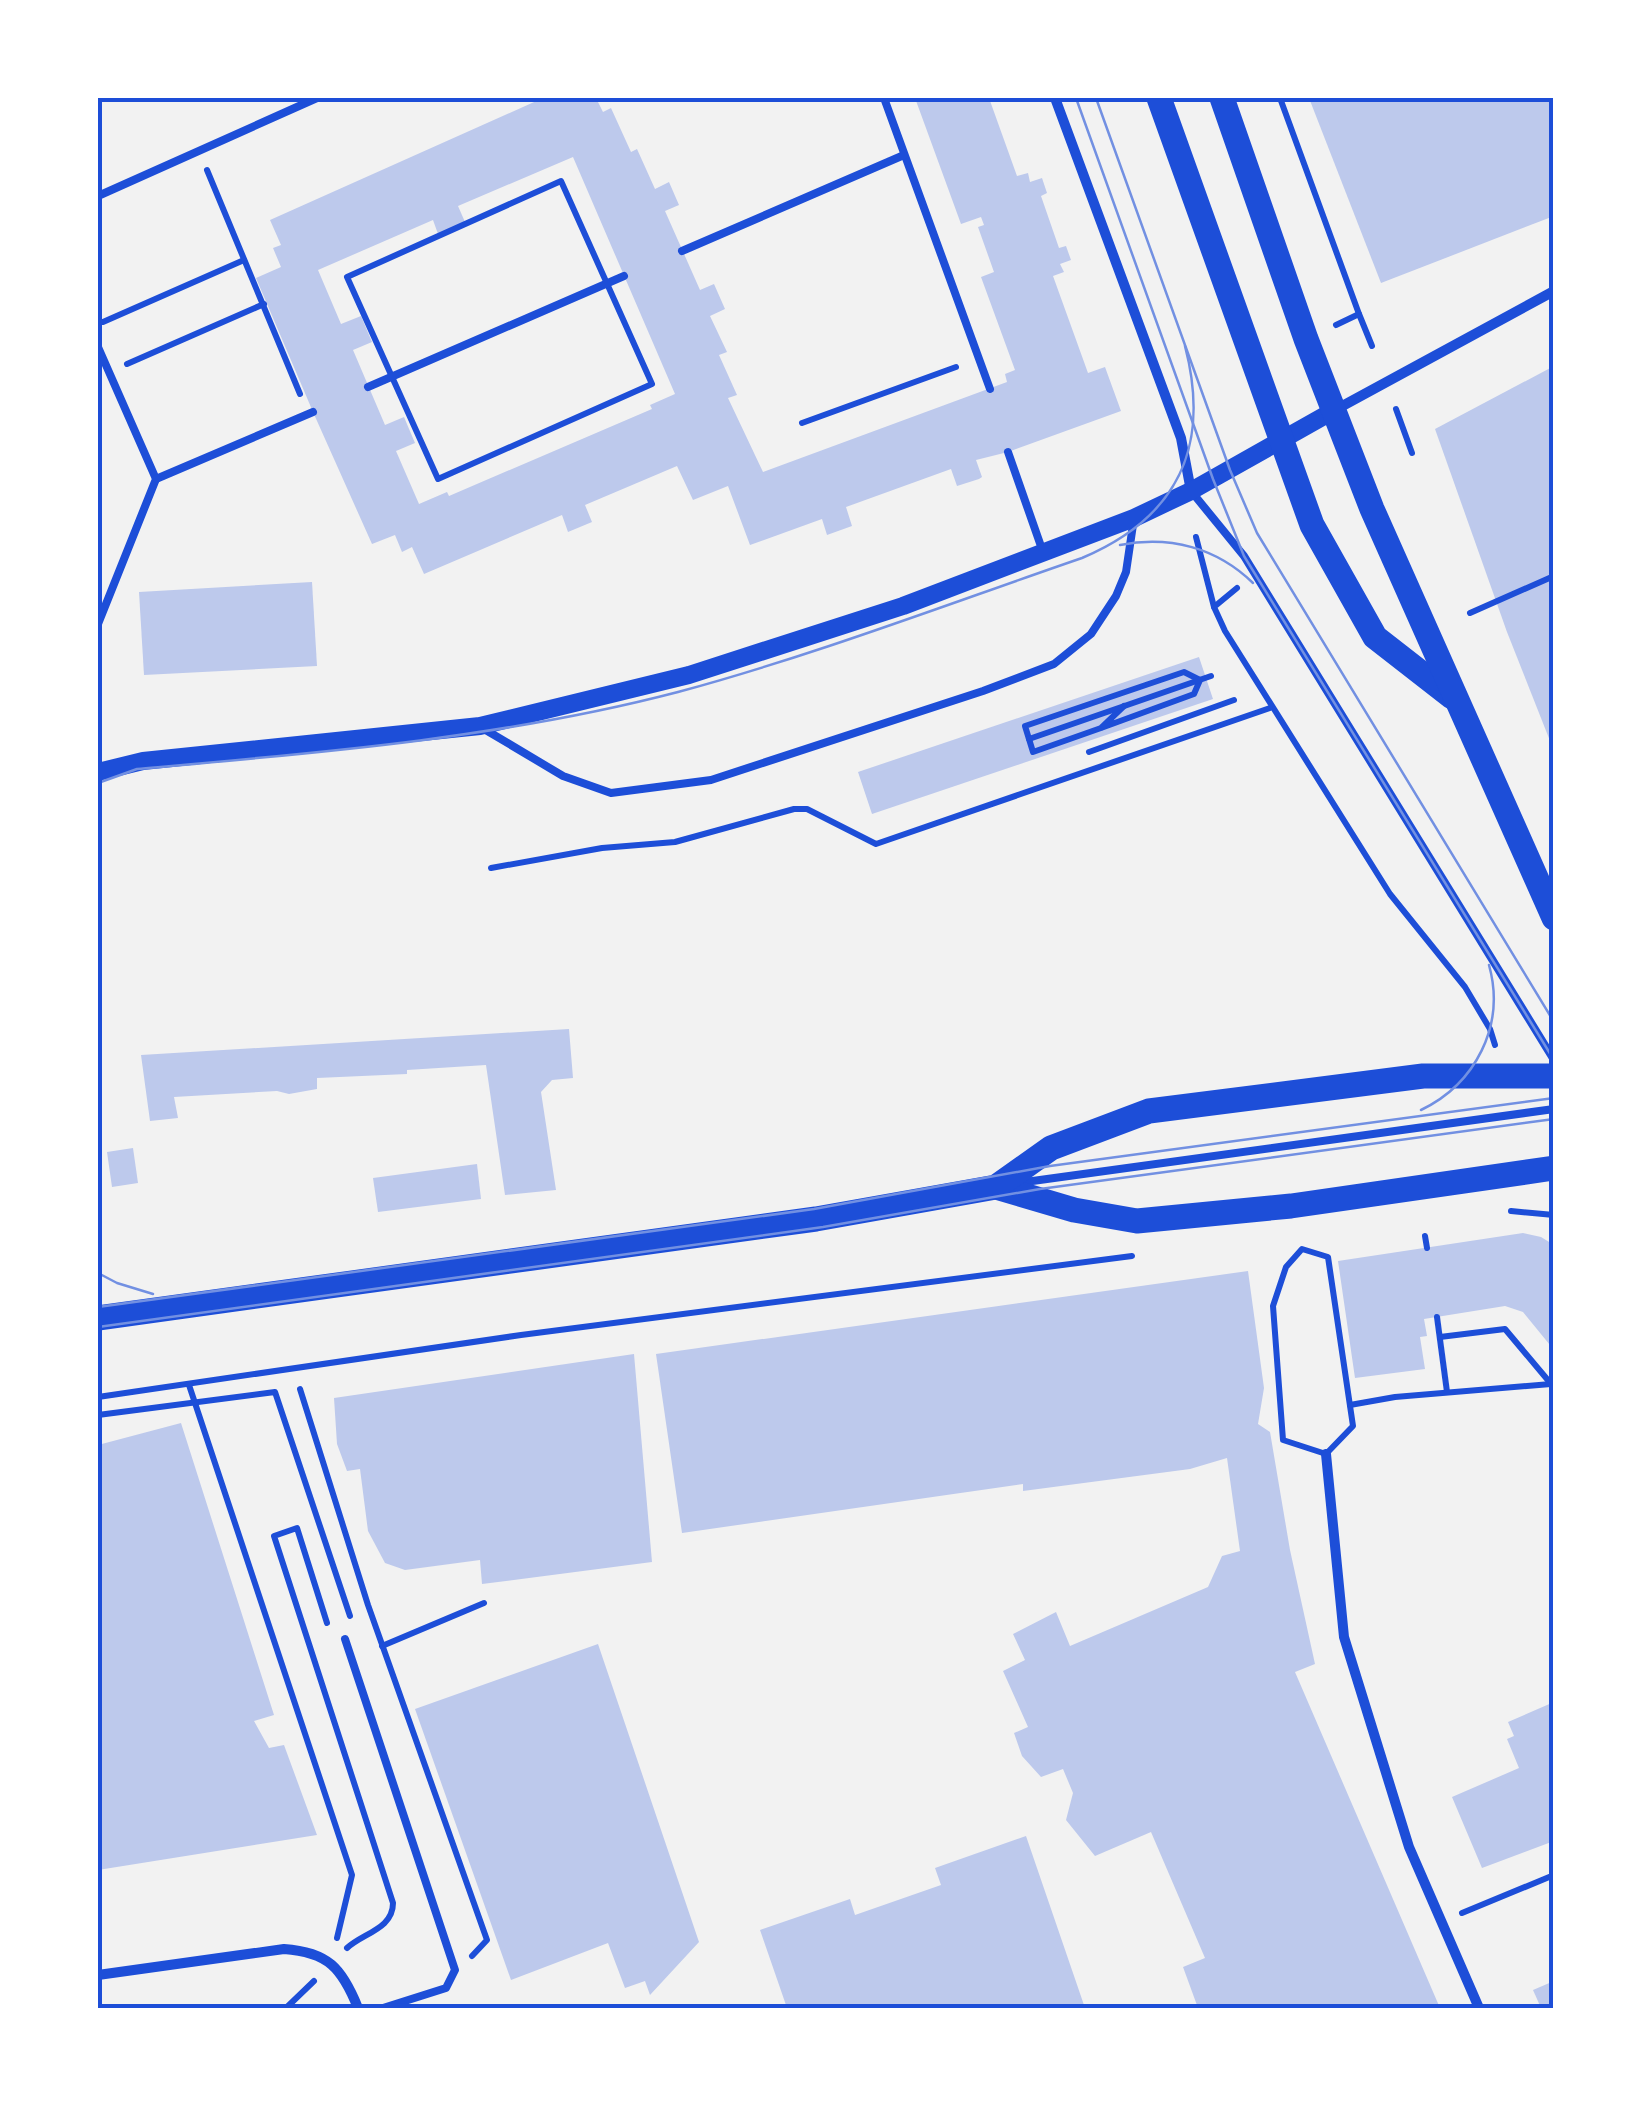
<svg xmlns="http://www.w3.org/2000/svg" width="1651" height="2106" font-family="Jost,sans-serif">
<rect width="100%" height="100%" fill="#f2f2f2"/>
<g fill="#bdc9ec" fill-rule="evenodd">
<path d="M543,98H596L603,112L611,108L631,152L637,149L655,189L669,182L679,205L665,211L700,290L714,284L725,309L710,316L727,352L719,355L737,395L728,398L763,472L1007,382L1005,374L1015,370L981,277L994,272L978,227L984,225L981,217L961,224L915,98H989L1017,176L1028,173L1030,182L1042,178L1047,193L1041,196L1059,248L1066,246L1071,260L1060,264L1064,272L1053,276L1088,373L1105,367L1121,411L1008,452L976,460L982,477L979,479L957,486L951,469L846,507L852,526L827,535L822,519L750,545L728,486L693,500L677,466L585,505L592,522L568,532L562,515L424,574L412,547L402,552L395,535L372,544L313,412L256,278L281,267L273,248L281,245L270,220ZM573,157L675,394L650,405L652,409L449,496L447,492L419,504L396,451L415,443L404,417L385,425L353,350L372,342L361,316L341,324L318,270L433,220L438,234L465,222L458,206Z"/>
<polygon points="1309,98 1551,98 1554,105 1554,216 1381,283"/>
<polygon points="1554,366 1554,751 1507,632 1435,429"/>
<polygon points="312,582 317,666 144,675 139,592"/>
<polygon points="1199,657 1213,699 872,814 858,772"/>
<polygon points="569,1029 573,1078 552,1080 541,1092 556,1190 505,1195 486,1065 407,1070 407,1074 317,1078 317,1089 289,1094 277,1091 174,1097 178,1118 150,1121 141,1055"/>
<polygon points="133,1148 138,1183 112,1187 107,1152"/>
<polygon points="477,1164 481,1199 378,1212 373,1178"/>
<polygon points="1523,1233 1541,1237 1554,1245 1554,1350 1523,1312 1505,1306 1424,1319 1427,1336 1420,1337 1425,1369 1355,1378 1338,1261"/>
<polygon points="1248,1271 1264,1388 1258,1424 1270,1432 1290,1550 1315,1664 1295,1672 1440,2008 1198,2008 1183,1967 1205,1958 1151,1832 1095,1856 1066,1820 1073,1793 1063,1769 1041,1777 1022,1756 1014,1733 1028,1727 1003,1671 1025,1660 1013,1634 1056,1612 1070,1646 1208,1587 1222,1556 1240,1551 1227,1458 1190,1469 1023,1491 1023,1484 682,1533 656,1354"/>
<polygon points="634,1354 652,1562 482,1584 480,1560 405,1570 385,1563 368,1531 360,1469 347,1471 337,1444 334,1398"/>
<polygon points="181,1423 274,1715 254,1721 269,1748 284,1745 317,1835 98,1870 98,1445"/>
<polygon points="598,1644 699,1942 650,1995 645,1981 625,1988 608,1943 511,1980 415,1709"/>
<polygon points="1554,1702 1554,1841 1482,1868 1452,1797 1519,1768 1507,1739 1514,1736 1508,1722"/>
<polygon points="1026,1836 1085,2008 787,2008 760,1930 850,1899 855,1915 941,1885 935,1868"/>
<polygon points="1554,1981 1554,2008 1541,2008 1533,1990"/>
</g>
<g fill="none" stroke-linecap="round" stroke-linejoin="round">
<g stroke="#1d4ed8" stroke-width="6">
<polyline points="1280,98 1359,314"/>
<polyline points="207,170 300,394"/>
<polygon points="561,181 652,384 438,479 347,277"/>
<polyline points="103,322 244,260"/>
<polyline points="1336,325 1359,314 1372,346"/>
<polyline points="127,364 264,304"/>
<polyline points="1396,409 1412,453"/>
<polyline points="802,423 956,367"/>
<polyline points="1196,537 1214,607"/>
<polyline points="1237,588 1214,607 1225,631 1390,894 1465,987 1490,1029 1495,1045"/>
<polyline points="1470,613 1554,576"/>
<polyline points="1101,728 1194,694 1200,680 1184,672 1025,726 1033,752 1101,728 1124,706"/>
<polyline points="1029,739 1211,676"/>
<polyline points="1089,752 1234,700"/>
<polyline points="491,868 602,848 675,842 794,809 807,809 876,844 1270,708"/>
<polyline points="1511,1211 1554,1215"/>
<polyline points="1425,1236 1427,1248"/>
<polygon points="1302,1249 1328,1257 1353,1426 1326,1454 1283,1440 1273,1306 1286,1267"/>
<polyline points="1437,1317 1447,1392"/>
<polyline points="1440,1337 1505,1329 1552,1385"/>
<polyline points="189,1385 352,1875 337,1938"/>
<polyline points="300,1389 368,1605 487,1940 472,1956"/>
<polyline points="98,1397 521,1335 1132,1256"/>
<polyline points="1350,1405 1395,1397 1551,1384"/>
<polyline points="98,1415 275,1392 350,1616"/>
<path d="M327,1623L297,1528L274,1536L393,1903C393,1929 363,1933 347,1948"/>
<polyline points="382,1646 484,1603"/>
<polyline points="1462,1913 1554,1875"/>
<polyline points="286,2008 314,1981"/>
</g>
<g stroke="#1d4ed8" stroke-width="8">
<polyline points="884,98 990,389"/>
<polyline points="98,196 317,98"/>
<polyline points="682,251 904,155"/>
<polyline points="98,347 156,479 98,624"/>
<polyline points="368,387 624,276"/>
<polyline points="1008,452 1043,552"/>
<polyline points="156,479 313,412"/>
<polyline points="1191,491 1244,556 1554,1060"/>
<polyline points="484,729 563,776 611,793 711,780 983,691 1054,664 1091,634 1116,596 1126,572 1134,518"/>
<polyline points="1018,1183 1554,1109"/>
<polyline points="345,1639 455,1970 446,1988 383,2008"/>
</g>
<g stroke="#1d4ed8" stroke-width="10">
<polyline points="1055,98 1181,438 1191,491"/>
<polyline points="1335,410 1554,291"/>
<polyline points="1326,1454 1344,1637 1409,1847 1479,2008"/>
<path d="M98,1975L284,1949C328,1952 342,1968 358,2008"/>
</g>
<polyline stroke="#1d4ed8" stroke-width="18" points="98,772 143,761 480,726 689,675 903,606 1134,518 1191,491 1333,411"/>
<g stroke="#1d4ed8" stroke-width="25">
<polyline points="1159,98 1312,525 1375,637 1452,697"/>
<polyline points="1222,98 1306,339 1372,509 1554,918"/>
<polyline points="996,1187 1074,1210 1137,1221 1291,1206 1554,1168"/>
<polyline points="98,1318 816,1219 996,1187 1051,1148 1149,1111 1423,1076 1554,1076"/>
</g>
<g stroke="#7290e2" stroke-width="2.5">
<polyline points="1076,98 1213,479 1244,556 1554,1060"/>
<polyline points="1096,98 1230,470 1257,533 1554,1022"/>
<path d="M1120,545C1170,535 1217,548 1253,583"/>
<path d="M98,783L137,769C318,753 502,738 678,692C815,655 948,604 1082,558C1179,517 1211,446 1185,346"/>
<path d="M1421,1110C1475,1084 1506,1026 1489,965"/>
<polyline points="98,1273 117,1283 153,1294"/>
<polyline points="98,1307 814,1209 1050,1166 1554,1098"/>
<polyline points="98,1327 823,1227 1040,1189 1554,1119"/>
</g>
</g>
<rect width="1651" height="2106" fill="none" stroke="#ffffff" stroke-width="200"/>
<rect x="100" y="100" width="1451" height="1906" fill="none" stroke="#1d4ed8" stroke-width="4"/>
</svg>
